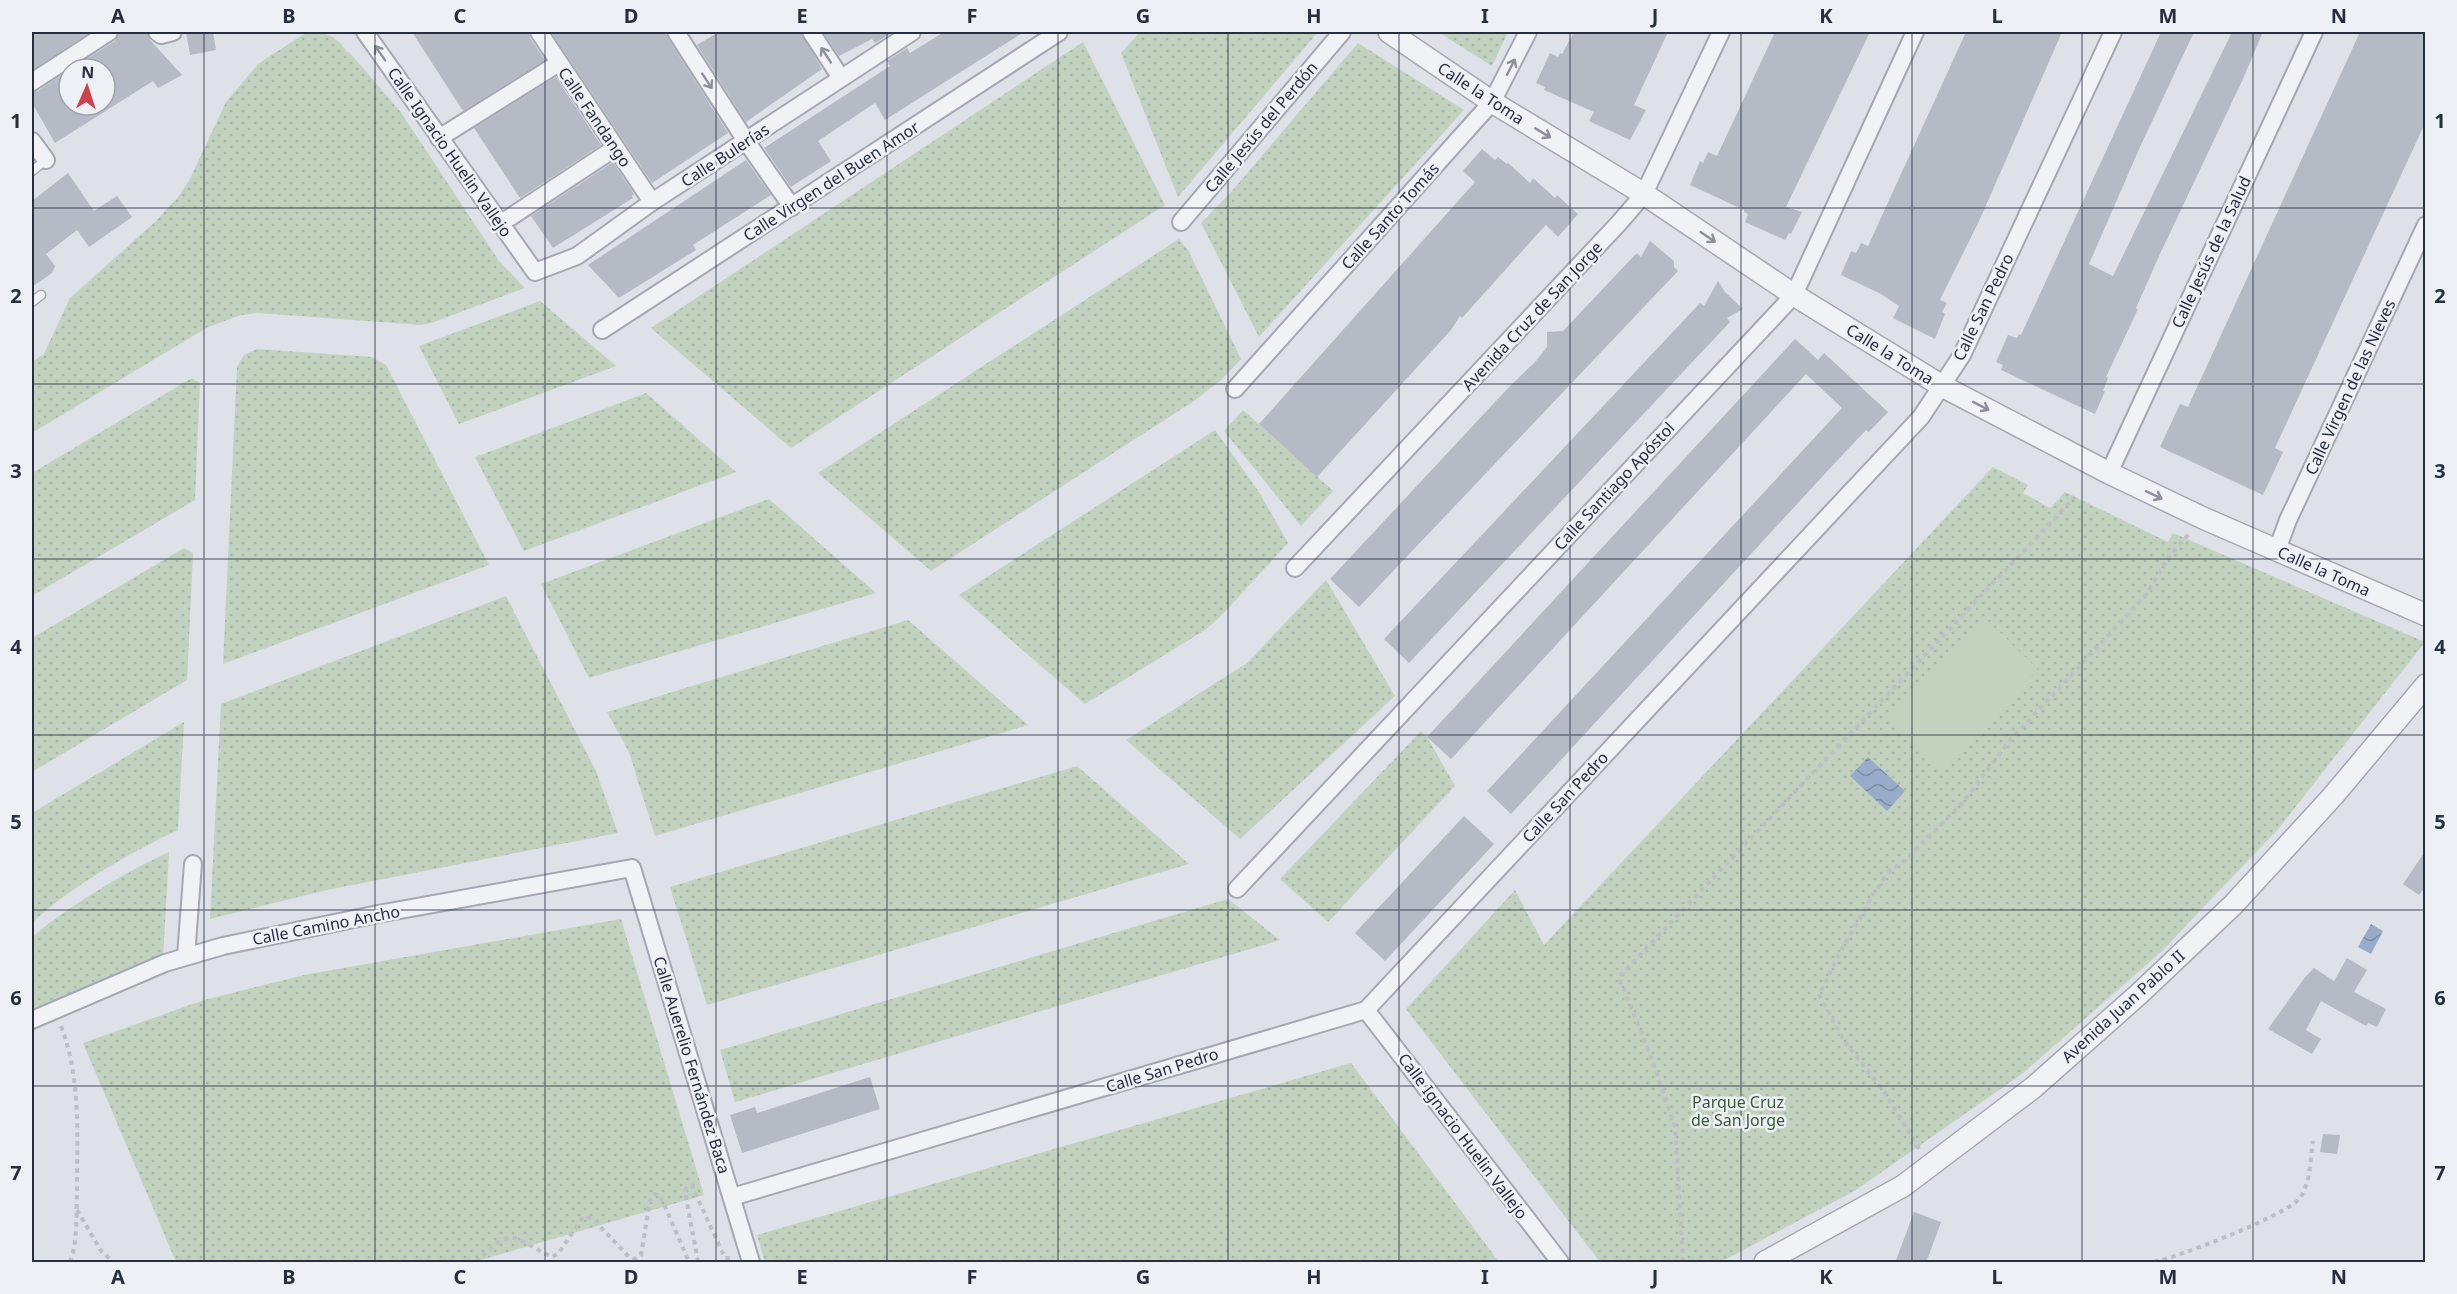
<svg xmlns="http://www.w3.org/2000/svg" width="2457" height="1294" font-family="'Noto Sans',sans-serif">
<defs>
<pattern id="green-dots" width="8" height="8" patternUnits="userSpaceOnUse" patternTransform="scale(1.5)"><rect width="8" height="8" fill="#c2d2bf"/><path d="M2 2h.1M6 6h.1" fill="none" stroke="#a7b5a5" stroke-width="1.8" stroke-linecap="round"/></pattern>
<pattern id="water-waves" width="16" height="10" patternUnits="userSpaceOnUse" patternTransform="scale(1.5)"><rect width="16" height="10" fill="#98acc9"/><path d="M0 5q4-4 8 0t8 0" fill="none" stroke="#7c8ca5"/></pattern>
</defs>
<rect width="100%" height="100%" fill="#dee1e8"/>
<g fill="url(#green-dots)">
<path d="M307,32C326,32 336,35 347,52H349L400,111L499,261L525,288L434,322L421,325L258,313L241,315L208,327L32,433V362L44,354L70,298L156,221L178,197L189,181L226,102L258,64Z"/>
<polygon points="1140,32 1318,32 1178,197 1121,53"/>
<polygon points="1438,32 1508,32 1492,66"/>
<polygon points="1083,42 1165,205 791,448 651,328"/>
<polygon points="1358,43 1464,110 1259,337 1201,223 1232,191"/>
<polygon points="1179,239 1188,250 1241,359 1222,379 1197,399 931,571 818,473"/>
<polygon points="540,301 616,366 459,424 419,346"/>
<polygon points="257,349 372,357 386,365 489,565 223,664 237,367 244,355"/>
<polygon points="192,378 200,383 195,500 32,596 32,473"/>
<polygon points="646,393 736,472 524,551 475,457"/>
<polygon points="1243,410 1333,491 1301,526 1224,431"/>
<polygon points="1215,430 1259,492 1288,543 1219,618 1205,630 1085,704 959,595"/>
<polygon points="1993,467 2028,485 2023,493 2050,508 2065,492 2168,542 2173,533 2425,642 2279,828 2161,952 2022,1074 1856,1190 1721,1262 1600,1262 1406,1009 1515,890 1544,945"/>
<polygon points="769,499 876,593 589,678 541,584"/>
<polygon points="184,548 193,553 187,680 32,772 32,638"/>
<polygon points="1326,580 1395,696 1240,839 1126,740 1247,663"/>
<polygon points="506,596 596,771 618,833 327,890 210,919 221,704"/>
<polygon points="908,620 1028,725 655,836 629,752 607,712"/>
<path d="M184,722L178,830C133,851 68,888 32,923V813Z"/>
<polygon points="1421,731 1427,737 1455,786 1328,922 1280,879"/>
<polygon points="1077,766 1189,864 707,1005 670,887"/>
<path d="M169,852L163,959L32,1012V937C67,907 127,871 169,852Z"/>
<polygon points="1228,899 1280,940 735,1102 720,1050"/>
<polygon points="621,919 704,1195 474,1262 176,1262 83,1043 204,1000 304,975"/>
<polygon points="1351,1063 1499,1262 765,1262 757,1235"/>
</g>
<polygon fill="#c2d2bf" points="1984,617 2038,669 1941,770 1887,718"/>
<g fill="url(#water-waves)">
<polygon points="1868,757 1905,791 1887,811 1850,776"/>
<polygon points="2371,924 2383,931 2371,954 2358,947"/>
</g>
<g fill="#b5bac5">
<polygon points="32,32 90,32 32,70"/>
<polygon points="119,32 147,32 150,40 182,75 158,88 153,81 55,143 32,103 32,92 38,91 69,70 69,105 105,105 105,69 71,69 115,41"/>
<polygon points="186,32 213,32 216,50 190,55"/>
<polygon points="412,32 529,32 530,38 545,60 463,111"/>
<polygon points="551,32 664,32 728,133 652,183"/>
<polygon points="719,32 801,32 822,69 746,122 697,45"/>
<polygon points="823,32 894,32 875,43 872,39 839,56"/>
<polygon points="944,32 1024,32 885,120 875,103 818,141 831,161 791,187 764,148 890,66 887,61 907,48 910,53"/>
<polygon points="1574,32 1668,32 1634,105 1646,110 1630,140 1589,121 1594,112 1544,90 1545,87 1536,83 1550,53 1558,57 1560,53 1562,54"/>
<polygon points="1775,32 1870,32 1786,207 1802,212 1791,234 1789,233 1785,240 1745,222 1748,214 1744,212 1744,210 1690,185 1700,161 1703,163 1708,152 1717,156"/>
<polygon points="1966,32 2062,32 1980,219 1940,300 1947,303 1942,312 1945,314 1935,339 1893,318 1899,306 1881,294 1841,275 1851,251 1856,253 1861,243 1868,246"/>
<polygon points="2161,32 2194,32 2140,147 2089,264 2113,276 2232,32 2263,32 2242,81 2160,254 2136,308 2138,309 2106,377 2108,378 2103,391 2105,391 2095,414 2001,370 2003,365 1996,362 2008,335 2017,338 2019,334 2021,335"/>
<polygon points="2360,32 2426,32 2426,121 2275,448 2283,452 2263,495 2160,447 2180,404 2188,407"/>
<polygon points="556,77 601,145 520,198 474,128"/>
<polygon points="1482,149 1495,160 1498,157 1507,164 1508,163 1530,183 1533,178 1555,198 1557,195 1578,214 1558,237 1546,225 1542,229 1462,318 1460,316 1451,330 1317,477 1259,424 1475,182 1463,171"/>
<polygon points="746,160 771,195 693,245 696,250 619,298 588,265"/>
<polygon points="613,162 634,194 632,196 633,198 553,248 531,216"/>
<polygon points="68,173 94,211 117,196 132,217 89,247 77,230 46,254 55,266 52,273 32,287 32,201"/>
<polygon points="1650,241 1674,261 1674,267 1678,271 1359,607 1330,579 1509,387 1536,361 1547,347 1547,332 1563,331 1632,258 1637,253 1641,257"/>
<polygon points="1718,281 1725,292 1743,309 1727,318 1730,322 1409,663 1384,639 1700,303 1704,306"/>
<polygon points="1795,339 1818,360 1824,353 1888,412 1869,432 1866,430 1834,464 1511,814 1487,791 1842,408 1806,374 1451,759 1427,737"/>
<polygon points="1464,816 1494,844 1385,961 1355,933"/>
<polygon points="2426,850 2426,886 2419,895 2403,884"/>
<polygon points="2347,958 2367,970 2354,992 2386,1009 2377,1027 2368,1023 2366,1026 2321,1001 2306,1030 2321,1039 2312,1054 2268,1029 2305,977 2314,968 2334,981"/>
<polygon points="870,1077 880,1109 742,1153 730,1115 755,1107 757,1113"/>
<polygon points="2323,1134 2340,1135 2337,1154 2320,1152"/>
<polygon points="1914,1212 1941,1222 1926,1263 1895,1263"/>
</g>
<g fill="none" stroke-linecap="round" stroke-linejoin="round">
<defs>
<g id="service">
<polyline points="32,171 46,160"/>
<polyline points="32,302 41,295"/>
</g>
<g id="minor">
<polyline points="157,32 161,35 173,32"/>
<polyline points="365,32 535,272 577,256 652,202 912,32"/>
<polyline points="539,32 652,202"/>
<polyline points="676,32 746,141 792,207"/>
<polyline points="811,32 841,78"/>
<polyline points="32,82 109,32"/>
<polyline points="439,138 559,63"/>
<polyline points="32,141 46,160"/>
<polyline points="1181,222 1342,32"/>
<polyline points="500,224 615,148"/>
<polyline points="602,330 1059,32"/>
<polyline points="1235,389 1492,102 1528,32"/>
<polyline points="2109,473 2314,32"/>
<polyline points="2277,550 2288,520 2426,225"/>
<polyline points="1295,568 1619,223 1644,194 1721,32"/>
<polyline points="1237,889 1794,295 1915,32"/>
<polyline points="186,956 193,864"/>
<polyline points="1366,1010 1560,1262"/>
<polyline points="32,1020 165,963 223,946 378,914 632,868 751,1262"/>
<polyline points="732,1197 1366,1010 1921,417 1962,355 2113,32"/>
</g>
<g id="tertiary">
<polyline points="1389,32 1492,102 1644,194 1794,295 1942,386 2109,473 2203,518 2426,615"/>
<polyline points="1765,1262 1903,1186 2034,1087 2139,994 2233,905 2333,796 2426,685"/>
</g>
</defs>
<use href="#service" stroke="#a3a8b2" stroke-width="11"/>
<use href="#minor" stroke="#a3a8b2" stroke-width="20"/>
<use href="#tertiary" stroke="#a3a8b2" stroke-width="24"/>
<g stroke="#bcbfc6" stroke-width="4" stroke-dasharray="4.5 4.5" stroke-linecap="butt">
<path d="M61,1026C81,1078 77,1135 77,1190C76,1213 78,1241 70,1262"/>
<polyline points="1919,1149 1886,1094 1845,1042 1819,995 1838,956 1873,895 1889,871 1902,863 1960,806 2008,743 2146,595 2170,555 2189,534"/>
<polyline points="77,1210 101,1251 114,1262"/>
<path d="M476,1262C514,1225 509,1236 552,1257L558,1254L583,1217L592,1218L629,1257L635,1259L641,1255L650,1200L654,1194L660,1195L689,1262"/>
<polyline points="698,1262 685,1192 687,1186 692,1186 725,1258 731,1258"/>
<polyline points="1683,1262 1675,1126 1651,1057 1619,977 2075,497"/>
<path d="M2154,1262C2178,1257 2285,1216 2299,1199C2311,1184 2310,1159 2313,1141"/>
</g>
<use href="#service" stroke="#f1f2f6" stroke-width="8"/>
<use href="#minor" stroke="#f1f2f6" stroke-width="16"/>
<use href="#tertiary" stroke="#f1f2f6" stroke-width="21"/>
</g>
<defs><path id="oneway-shaft" d="M-6 0H5M1.5-3L5.5 0L1.5 3" fill="none" stroke-width="1.6" stroke-linecap="round" stroke-linejoin="round" transform="scale(1.5)"/></defs>
<g stroke="#8c909a">
<use href="#oneway-shaft" transform="translate(380 53) rotate(-125)"/>
<use href="#oneway-shaft" transform="translate(826 55) rotate(-123)"/>
<use href="#oneway-shaft" transform="translate(1511 67) rotate(-63)"/>
<use href="#oneway-shaft" transform="translate(707 81) rotate(57)"/>
<use href="#oneway-shaft" transform="translate(1543 133) rotate(31)"/>
<use href="#oneway-shaft" transform="translate(1708 237) rotate(34)"/>
<use href="#oneway-shaft" transform="translate(1981 406) rotate(27)"/>
<use href="#oneway-shaft" transform="translate(2154 495) rotate(25)"/>
</g>
<path fill="none" stroke="#272e3f" stroke-width="1.5" stroke-opacity="0.55" d="M204,32V1262M375,32V1262M545,32V1262M716,32V1262M887,32V1262M1058,32V1262M1228,32V1262M1399,32V1262M1570,32V1262M1741,32V1262M1912,32V1262M2082,32V1262M2253,32V1262M32,208H2426M32,384H2426M32,559H2426M32,735H2426M32,910H2426M32,1086H2426"/>
<g text-anchor="middle" dominant-baseline="central" stroke-width="5" stroke-linejoin="round" paint-order="stroke">
<g font-size="16" fill="#272e3f" stroke="#edf0f5">
<text transform="translate(1481 93) rotate(33)">Calle la Toma</text>
<text transform="translate(595 117) rotate(56)">Calle Fandango</text>
<text transform="translate(1261 127) rotate(-50)">Calle Jesús del Perdón</text>
<text transform="translate(450 152) rotate(55)">Calle Ignacio Huelin Vallejo</text>
<text transform="translate(725 155) rotate(-33)">Calle Bulerías</text>
<text transform="translate(831 181) rotate(-33)">Calle Virgen del Buen Amor</text>
<text transform="translate(1390 216) rotate(-48)">Calle Santo Tomás</text>
<text transform="translate(2211 252) rotate(-65)">Calle Jesús de la Salud</text>
<text transform="translate(1983 307) rotate(-64)">Calle San Pedro</text>
<text transform="translate(1532 316) rotate(-47)">Avenida Cruz de San Jorge</text>
<text transform="translate(1890 354) rotate(32)">Calle la Toma</text>
<text transform="translate(2350 387) rotate(-65)">Calle Virgen de las Nieves</text>
<text transform="translate(1614 486) rotate(-47)">Calle Santiago Apóstol</text>
<text transform="translate(2324 571) rotate(24)">Calle la Toma</text>
<text transform="translate(1565 797) rotate(-47)">Calle San Pedro</text>
<text transform="translate(326 925) rotate(-11)">Calle Camino Ancho</text>
<text transform="translate(2123 1006) rotate(-42)">Avenida Juan Pablo II</text>
<text transform="translate(692 1065) rotate(73)">Calle Auerelio Fernández Baca</text>
<text transform="translate(1162 1070) rotate(-17)">Calle San Pedro</text>
<text transform="translate(1463 1136) rotate(53)">Calle Ignacio Huelin Vallejo</text>
</g>
<g font-size="16" fill="#395b34" stroke="#edf0f5">
<text x="1738" y="1102">Parque Cruz<tspan x="1738" dy="18">de San Jorge</tspan></text>
</g>
</g>
<rect width="2457" height="1294" fill="none" stroke="#edf0f5" stroke-width="66"/>
<g transform="translate(87 87) rotate(3)"><circle r="28" fill="#edf0f5" stroke="#9ea2ac" stroke-width="1.5"/>
<path d="M0-4.5L10 22L0 15L-10 22Z" fill="#cf414c"/>
<text y="-9" font-size="16" font-weight="bold" text-anchor="middle" fill="#272e3f">N</text>
</g>
<rect x="33" y="33" width="2391" height="1228" fill="none" stroke="#272e3f" stroke-width="2"/>
<g font-size="20" text-anchor="middle" font-weight="bold" fill="#272e3f">
<text x="118" y="23">A</text>
<text x="289" y="23">B</text>
<text x="460" y="23">C</text>
<text x="631" y="23">D</text>
<text x="802" y="23">E</text>
<text x="972" y="23">F</text>
<text x="1143" y="23">G</text>
<text x="1314" y="23">H</text>
<text x="1485" y="23">I</text>
<text x="1655" y="23">J</text>
<text x="1826" y="23">K</text>
<text x="1997" y="23">L</text>
<text x="2168" y="23">M</text>
<text x="2339" y="23">N</text>
<text x="16" y="128">1</text>
<text x="2440" y="128">1</text>
<text x="16" y="303">2</text>
<text x="2440" y="303">2</text>
<text x="16" y="478">3</text>
<text x="2440" y="478">3</text>
<text x="16" y="654">4</text>
<text x="2440" y="654">4</text>
<text x="16" y="829">5</text>
<text x="2440" y="829">5</text>
<text x="16" y="1005">6</text>
<text x="2440" y="1005">6</text>
<text x="16" y="1180">7</text>
<text x="2440" y="1180">7</text>
<text x="118" y="1284">A</text>
<text x="289" y="1284">B</text>
<text x="460" y="1284">C</text>
<text x="631" y="1284">D</text>
<text x="802" y="1284">E</text>
<text x="972" y="1284">F</text>
<text x="1143" y="1284">G</text>
<text x="1314" y="1284">H</text>
<text x="1485" y="1284">I</text>
<text x="1655" y="1284">J</text>
<text x="1826" y="1284">K</text>
<text x="1997" y="1284">L</text>
<text x="2168" y="1284">M</text>
<text x="2339" y="1284">N</text>
</g>
</svg>
